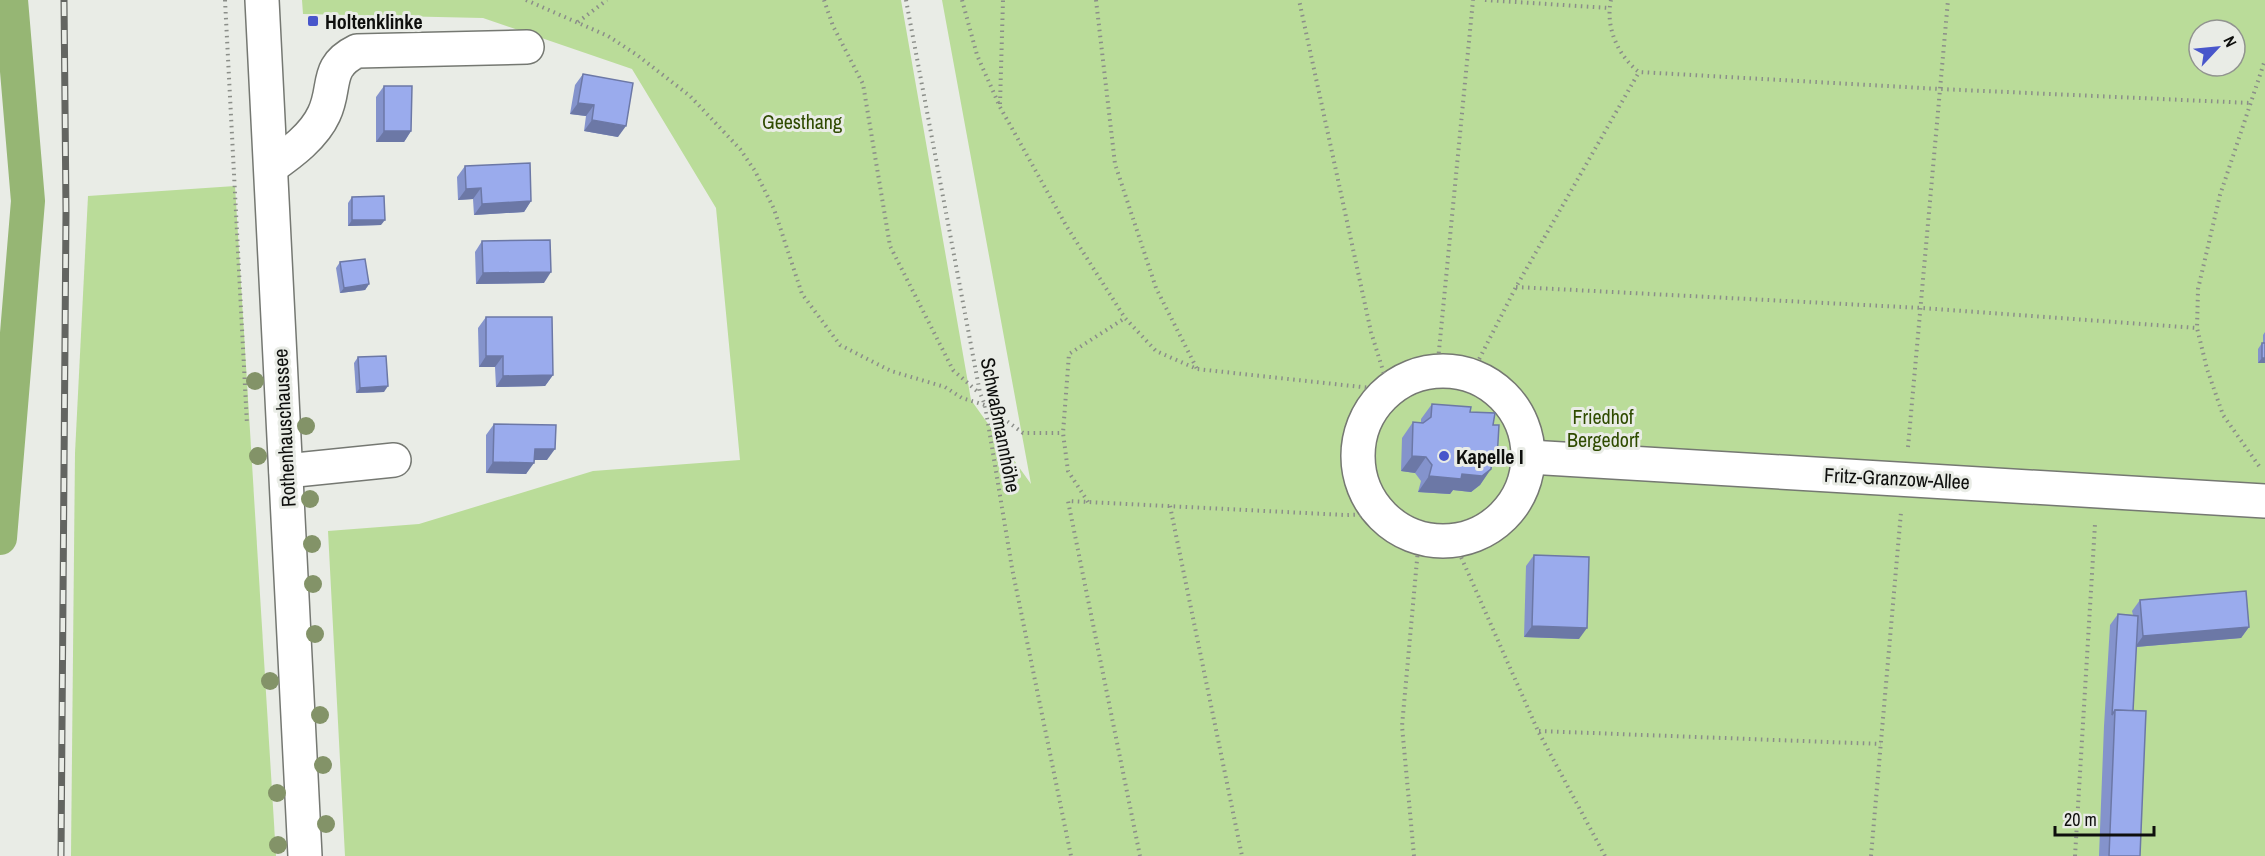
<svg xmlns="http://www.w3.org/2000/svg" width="2265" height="856" font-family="'Archivo Narrow',sans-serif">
<rect width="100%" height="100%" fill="#e9ece6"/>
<g fill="#badc99" fill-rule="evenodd">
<path d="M302,0H901L971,400L1031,484L942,0H2265V856H345L328,531L419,524L593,471L740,460L716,208L632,69L483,18L303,14ZM2199,30H2235V66H2199Z"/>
<polygon points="235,186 276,856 71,856 75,453 88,196"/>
</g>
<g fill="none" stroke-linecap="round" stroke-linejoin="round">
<polyline stroke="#96b674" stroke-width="34" points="0,538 28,201 11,0"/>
<defs>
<g id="minor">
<path d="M271,167C291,153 314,136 324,114C337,87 324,67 357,51L527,47"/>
<circle cx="1443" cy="456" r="85"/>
<polyline points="1529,457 2265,501"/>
<polyline points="286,471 394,460"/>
</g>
<polyline id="major" points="262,0 305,856"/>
</defs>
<use href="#minor" stroke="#757872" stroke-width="36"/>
<use href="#major" stroke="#757872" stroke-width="36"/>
<g stroke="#8b8e89" stroke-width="4" stroke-dasharray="1.5 4.5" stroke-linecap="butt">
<polyline points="225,0 247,425"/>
<polyline points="526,0 608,36 637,55 690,96 740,149 755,171 774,209 802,294 840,345 891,371 945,387 962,398 985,405 1023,433 1063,433"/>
<polyline points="824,0 833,26 863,84 890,246 953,370 979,393"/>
<polyline points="906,0 980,393 985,405 1012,568 1071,856"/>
<polyline points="962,0 977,55 1000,107 1067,227 1125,318 1156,351 1197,369 1389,390 1371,332 1299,0"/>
<polyline points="1096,0 1115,164 1156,288 1197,369"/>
<polyline points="1485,0 1609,8"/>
<path d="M1611,0C1605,27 1618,56 1639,72L1940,89L2250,103"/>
<polyline points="578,22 607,0"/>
<polyline points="1000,104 1003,0"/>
<polyline points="1516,287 1922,308 2197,328"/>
<polyline points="1437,371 1473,0"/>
<polyline points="1471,375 1516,287 1639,72"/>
<polyline points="1908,447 1948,0"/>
<polyline points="2259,466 2223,415 2207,369 2197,328 2198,289 2220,195 2265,60"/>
<polyline points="1088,502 1068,471 1063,433 1069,354 1125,318"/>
<polyline points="1170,506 1242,856"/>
<polyline points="1454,541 1538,731 1605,856"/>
<polyline points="1539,731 1881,744"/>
<polyline points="1140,856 1068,501 1345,515 1380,514"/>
<polyline points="1414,856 1402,726 1419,538"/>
<polyline points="1871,856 1901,512"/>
<polyline points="2075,856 2095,524"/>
</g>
<use href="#minor" stroke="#fff" stroke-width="33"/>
<use href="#major" stroke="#fff" stroke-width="33"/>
<defs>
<polyline id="rail" points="61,856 66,212 64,0"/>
</defs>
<use href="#rail" stroke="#636561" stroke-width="7"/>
<use href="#rail" stroke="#e9ece6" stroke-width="4.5" stroke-dasharray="14" stroke-linecap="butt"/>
</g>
<g fill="#839368">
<circle cx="255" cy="381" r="9"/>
<circle cx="306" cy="426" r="9"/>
<circle cx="258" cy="456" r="9"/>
<circle cx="310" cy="499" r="9"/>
<circle cx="312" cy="544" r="9"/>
<circle cx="313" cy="584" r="9"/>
<circle cx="315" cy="634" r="9"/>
<circle cx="270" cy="681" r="9"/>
<circle cx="320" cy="715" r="9"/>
<circle cx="323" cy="765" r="9"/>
<circle cx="277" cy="793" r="9"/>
<circle cx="326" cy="824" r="9"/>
<circle cx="278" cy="845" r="9"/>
</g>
<g fill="#8493cc">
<polygon points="583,74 618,137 584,131 586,116 570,114 575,85"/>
<polygon points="384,86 411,131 404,142 376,142 376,97"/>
<polygon points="465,166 531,201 524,212 474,215 473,199 458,200 457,177"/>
<polygon points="352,197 381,225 348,226 348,203"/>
<polygon points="482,241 544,283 476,284 475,252"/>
<polygon points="340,262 369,284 365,290 340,293 336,268"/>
<polygon points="486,317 553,375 545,386 496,387 495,367 479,367 478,328"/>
<polygon points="2265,332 2265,363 2258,363 2258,349 2262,343 2263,343 2263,335"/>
<polygon points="358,357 384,392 356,393 354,363"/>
<polygon points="1432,404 1470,412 1493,425 1497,459 1480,485 1471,492 1453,490 1450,494 1418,492 1421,481 1415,473 1401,471 1402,438 1413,422 1421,423 1421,419"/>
<polygon points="494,424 547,460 534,460 526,474 486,473 486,435"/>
<polygon points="1534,555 1579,639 1524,637 1526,566"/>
<polygon points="2140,600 2249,627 2241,638 2136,647 2133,711 2140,856 2099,856 2104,726 2110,625 2118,614 2133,615 2132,611"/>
</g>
<g fill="#6c78a6">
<polygon points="578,103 594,105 586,116 570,114"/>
<polygon points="592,120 626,126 618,137 584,131"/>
<polygon points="384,131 411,131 404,142 376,142"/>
<polygon points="481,188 473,199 458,200 466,189"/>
<polygon points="531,201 524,212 474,215 482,204"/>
<polygon points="352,220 385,220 381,225 348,226"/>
<polygon points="551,272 544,283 476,284 483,273"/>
<polygon points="369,284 365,290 340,293 344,288"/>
<polygon points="486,356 503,356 495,367 479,367"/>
<polygon points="2262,358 2265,358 2265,363 2258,363"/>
<polygon points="553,375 545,386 496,387 503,376"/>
<polygon points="388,386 384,392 356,393 360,388"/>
<polygon points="535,449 555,449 547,460 527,460"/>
<polygon points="1412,456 1426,457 1415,473 1401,471"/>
<polygon points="1492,459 1497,459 1488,472 1491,469 1480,485 1471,492 1453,490 1450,494 1418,492 1429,476"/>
<polygon points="493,462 534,463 526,474 486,473"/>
<polygon points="1532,626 1587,628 1579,639 1524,637"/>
<polygon points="2249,627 2241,638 2135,647 2143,636"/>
</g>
<g fill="#9aabed" stroke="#6c78a6" stroke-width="1.5">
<polygon points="583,74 633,83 626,126 592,120 594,105 578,103"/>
<polygon points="384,86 412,86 411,131 384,131"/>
<polygon points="530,163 531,201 482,204 481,188 466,189 465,166"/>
<polygon points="384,196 385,220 352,220 352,197"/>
<polygon points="550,240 551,272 483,273 482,241"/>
<polygon points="365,259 369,284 344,288 340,262"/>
<polygon points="486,317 552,317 553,375 503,376 503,356 486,356"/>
<rect x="2262" y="343" width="3" height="15"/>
<polygon points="386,356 388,386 360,388 358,357"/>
<polygon points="1432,404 1471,407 1470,412 1495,413 1493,425 1499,425 1497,459 1492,459 1491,469 1482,476 1462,474 1461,479 1429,476 1432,465 1426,457 1412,456 1413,422 1423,423 1431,417"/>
<polygon points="494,424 556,425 555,449 535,449 534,463 493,462"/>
<polygon points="1534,555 1589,557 1587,628 1532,626"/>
<polygon points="2246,591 2249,627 2143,636 2140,600"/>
<polygon points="2118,614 2138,616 2133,711 2115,710 2112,715"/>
<polygon points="2115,710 2146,711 2140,856 2109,856"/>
</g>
<g fill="#4856cb" stroke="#e9ece6" stroke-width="2">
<rect x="307" y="15" width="12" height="12" rx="3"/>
<circle cx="1444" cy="456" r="6"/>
</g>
<g text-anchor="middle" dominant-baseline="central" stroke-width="6" stroke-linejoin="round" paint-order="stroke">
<g font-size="20" font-weight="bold" fill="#0e0f0d" stroke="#e9ece6" text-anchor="start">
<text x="325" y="21">Holtenklinke</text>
<text x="1456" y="456">Kapelle I</text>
</g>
<g font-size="20" fill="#2f4b00" stroke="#e9ece6">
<text x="802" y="121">Geesthang</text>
<text x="1603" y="416">Friedhof<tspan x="1603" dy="23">Bergedorf</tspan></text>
</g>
<g font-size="20" fill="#0e0f0d" stroke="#e9ece6">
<text transform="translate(1001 425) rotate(79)">Schwaßmannhöhe</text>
<text transform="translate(284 428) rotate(-93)">Rothenhauschaussee</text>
<text transform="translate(1897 478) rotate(3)">Fritz-Granzow-Allee</text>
</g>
</g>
<g transform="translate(2217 48) rotate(64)"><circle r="28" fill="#e9ece6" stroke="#91948f" stroke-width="1.5"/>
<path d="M0-4.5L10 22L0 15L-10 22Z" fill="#4856cb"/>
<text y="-9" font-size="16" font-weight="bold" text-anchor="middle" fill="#0e0f0d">N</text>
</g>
<path d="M2055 826v9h99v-9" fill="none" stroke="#0e0f0d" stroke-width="3"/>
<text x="2064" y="826" font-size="18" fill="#0e0f0d" stroke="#e9ece6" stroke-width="4.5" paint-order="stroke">20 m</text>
</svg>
